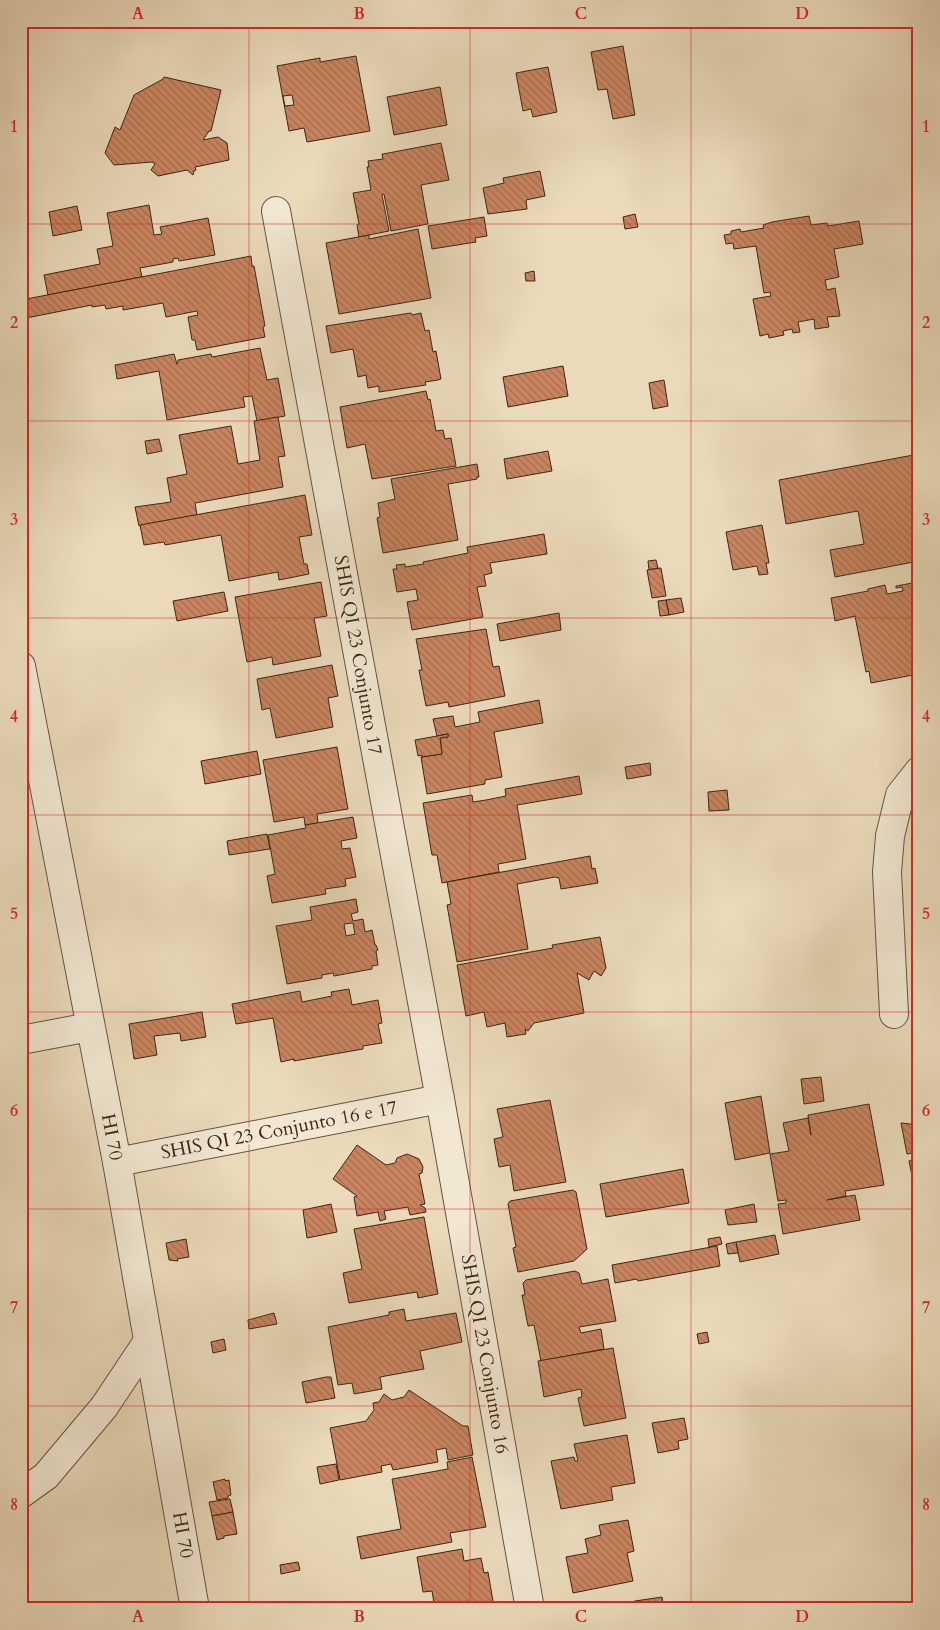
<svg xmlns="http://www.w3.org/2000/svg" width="940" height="1630" font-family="Cardo,serif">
<defs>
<pattern id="building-back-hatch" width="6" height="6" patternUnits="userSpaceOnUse" patternTransform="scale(1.25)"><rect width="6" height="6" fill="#ca8560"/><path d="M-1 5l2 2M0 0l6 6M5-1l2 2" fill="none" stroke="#a56d4e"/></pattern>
</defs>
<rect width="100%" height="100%" fill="#eadaba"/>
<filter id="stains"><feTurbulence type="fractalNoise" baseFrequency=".004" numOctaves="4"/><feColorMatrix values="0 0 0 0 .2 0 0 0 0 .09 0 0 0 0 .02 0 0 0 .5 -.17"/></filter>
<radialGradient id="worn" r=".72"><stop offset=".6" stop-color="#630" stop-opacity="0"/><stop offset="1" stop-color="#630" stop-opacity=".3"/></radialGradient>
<g fill="url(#building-back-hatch)" stroke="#3a2717" fill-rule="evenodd">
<polygon points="623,46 635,115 613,119 607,89 598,90 591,52"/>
<path d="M356,56L370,131L307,142L304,128L289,131L277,66L320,58V62ZM292,95L294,105L285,106L283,96Z"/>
<polygon points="548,67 557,112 533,117 531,109 523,111 516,73"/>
<polygon points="164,77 221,90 211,131 209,131 203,140 218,137 227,143 229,160 195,167 196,170 194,171 193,175 187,170 158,176 151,170 155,164 152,162 114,165 105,153 115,127 120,130 134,95 163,79"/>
<polygon points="440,87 447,125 394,135 387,97"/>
<polygon points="441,143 449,180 421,185 428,224 391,231 384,194 382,195 389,231 359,237 357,225 359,224 353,193 371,190 367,167 369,167 368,161 383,159 382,154 383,154"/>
<polygon points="540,171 545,196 526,200 527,209 488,214 483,188 504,183 503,178"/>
<polygon points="149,205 154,235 162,234 160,227 208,218 215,255 179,261 178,258 173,259 173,262 140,268 142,277 48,295 44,275 100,264 97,249 113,246 107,213"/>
<polygon points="77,206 82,230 53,236 49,212"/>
<polygon points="635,214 638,227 625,229 623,217"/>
<polygon points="809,216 811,225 827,223 828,226 859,221 863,244 834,249 839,277 825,280 827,290 835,288 840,316 827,317 829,327 815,329 814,319 798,322 800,332 793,333 792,329 783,331 784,335 769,338 768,334 760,336 753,299 771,296 770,292 764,293 756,246 734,249 733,243 726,244 724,235 731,234 731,231 740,229 741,232 764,228 763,225 772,222"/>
<polygon points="484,217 487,236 475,238 476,242 432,249 428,226"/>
<polygon points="418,229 431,298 339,314 326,243 369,235 369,239"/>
<polygon points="251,256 252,266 254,266 265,326 263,327 265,337 197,350 195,340 192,340 188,317 198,315 197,311 166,317 163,303 123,310 123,306 106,309 105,305 92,307 92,305 21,319 21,300"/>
<polygon points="534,271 535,281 526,281 525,273"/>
<polygon points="411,313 412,315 421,313 425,331 429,330 433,352 436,351 441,379 438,380 425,382 426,385 379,392 379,386 368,388 366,375 358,377 353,349 331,353 326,326"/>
<polygon points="260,348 267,380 278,378 285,416 257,421 252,396 243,397 245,407 167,420 159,371 117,379 115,365 174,354 177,364 178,363 178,360 211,354 212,357"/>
<polygon points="563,366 568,396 508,407 503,377"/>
<polygon points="664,380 668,406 653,409 649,383"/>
<polygon points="426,391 428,400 430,399 436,431 443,430 445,439 451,438 456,466 372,479 365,444 347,448 340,407"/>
<polygon points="278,417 285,456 278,457 283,487 195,503 197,515 139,526 135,507 171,502 167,478 187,474 179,435 231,426 238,464 260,460 254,421"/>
<polygon points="159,439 162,451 147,454 145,441"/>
<polygon points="548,451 552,471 507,479 504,459"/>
<polygon points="919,454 919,561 835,577 830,550 864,544 858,511 786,524 779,480"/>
<polygon points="477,464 479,477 477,477 477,479 448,484 458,540 383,553 377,518 380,517 378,503 395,499 391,479"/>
<polygon points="305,495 312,535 299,537 304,564 307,564 309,574 279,580 278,572 229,581 221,535 165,545 164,542 144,545 140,525"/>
<polygon points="762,525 769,563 766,563 768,574 759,575 757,566 733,570 726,532"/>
<polygon points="544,534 547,554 490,563 492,573 484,575 486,586 477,587 483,617 412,630 407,602 418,600 416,589 397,592 393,569 397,569 396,565 405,564 405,567 424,564 423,562 468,553 467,547"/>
<polygon points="656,560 658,568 649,570 648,561"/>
<polygon points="661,568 666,596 652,598 647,570"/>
<polygon points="321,582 327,616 314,618 321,656 273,665 272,657 247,662 235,597"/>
<polygon points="918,582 919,663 915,663 918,674 871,683 869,671 866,672 855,616 835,621 831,598 868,591 868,589 885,585 887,594 903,591 902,587 896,588 896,586"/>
<polygon points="224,592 228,611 177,621 173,601"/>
<polygon points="681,598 684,612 669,615 666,600"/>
<polygon points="666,600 669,615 660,616 658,601"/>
<polygon points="559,613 561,630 500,641 497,624"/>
<polygon points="486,629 493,667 499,666 505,696 449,707 448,702 426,706 419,670 422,670 416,639"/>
<polygon points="332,665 338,696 328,698 333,727 276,738 270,708 262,710 257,679"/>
<polygon points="539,700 543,723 494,732 502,777 485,780 485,784 427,794 421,757 442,754 440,738 448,737 448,734 437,736 433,719 453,716 455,727 480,722 478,712"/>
<polygon points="448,734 448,737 440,738 442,754 422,757 422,755 418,756 415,740"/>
<polygon points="337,747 348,809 317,814 318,823 305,825 304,817 274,822 263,760"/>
<polygon points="257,751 261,774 205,784 201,761"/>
<polygon points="650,763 651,775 627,779 625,767"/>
<polygon points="579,776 582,794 517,805 526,859 498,864 499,872 442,883 437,855 432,855 423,803 472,795 473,802 486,800 506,796 505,789"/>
<polygon points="727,790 729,810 709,811 708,792"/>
<polygon points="353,817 357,838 341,841 342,849 350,848 356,877 345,879 346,886 325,889 326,894 272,903 267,876 275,874 268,835 306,828 305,825"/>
<polygon points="267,834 270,849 229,855 227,841"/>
<polygon points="590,856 592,869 595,868 598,883 561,889 559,878 555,877 517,884 528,949 457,962 447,905 451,904 447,882"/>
<path d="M356,899L358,912L351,914L353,921L363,919L365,932L372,930L375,945H376L378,950L376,951L378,965L372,966V969L334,976L333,973L322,975V978L287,984L276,926L312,920L310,907ZM353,923L355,934L346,936L344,924Z"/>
<polygon points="600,937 606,968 601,976 594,971 589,980 577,973 584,1013 534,1023 528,1031 525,1029 526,1034 507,1037 505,1023 487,1027 484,1012 466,1016 457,965 553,948 552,945"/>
<polygon points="349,989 352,1005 378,1000 382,1023 378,1024 382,1043 363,1046 363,1049 294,1061 294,1059 281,1062 273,1018 236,1024 232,1004 300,991 302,1002 332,996 331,992"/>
<polygon points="202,1012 206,1037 181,1041 180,1033 154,1036 157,1055 134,1059 129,1024"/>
<polygon points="821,1077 824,1101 804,1104 801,1079"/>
<polygon points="761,1096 770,1153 735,1160 725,1103"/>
<polygon points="550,1100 566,1182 514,1191 510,1165 499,1167 494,1139 503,1137 497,1109"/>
<polygon points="869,1104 884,1185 845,1191 846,1196 827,1200 855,1195 860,1220 783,1234 778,1204 786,1203 786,1200 778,1201 770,1154 789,1151 783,1123 808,1118 811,1135 808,1115"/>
<polygon points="901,1123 919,1125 919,1152 907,1154"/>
<polygon points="357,1145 386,1165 395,1163 397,1158 407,1154 419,1159 423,1167 422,1173 419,1174 425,1204 420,1205 425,1208 426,1212 410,1215 408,1207 384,1211 386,1219 380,1221 378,1212 357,1216 354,1197 357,1196 333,1179"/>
<polygon points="919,1159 919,1200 917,1200 909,1161"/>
<polygon points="683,1169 689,1203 606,1217 600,1184"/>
<polygon points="573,1190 576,1192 587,1249 574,1261 518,1272 513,1248 516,1247 508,1204 510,1201"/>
<polygon points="331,1204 337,1232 307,1238 303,1210"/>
<polygon points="754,1204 757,1222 728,1225 725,1210"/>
<polygon points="424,1217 438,1294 418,1298 417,1292 349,1303 343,1273 362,1269 354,1229"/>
<polygon points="775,1235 779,1254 740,1262 736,1242"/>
<polygon points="720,1237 722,1244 709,1247 708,1239"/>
<polygon points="186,1239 189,1257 177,1259 178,1261 169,1260 166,1243"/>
<polygon points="736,1242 738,1253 728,1254 726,1244"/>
<polygon points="717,1246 720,1266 638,1281 637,1279 615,1283 612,1265"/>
<polygon points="575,1271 579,1273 582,1284 608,1279 616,1321 579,1327 581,1333 601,1329 604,1349 541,1361 534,1325 528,1326 522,1295 525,1295 523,1283 526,1280"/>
<polygon points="404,1309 406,1321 456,1313 462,1342 420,1351 424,1369 380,1377 382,1389 354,1394 352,1383 338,1385 328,1327 389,1315 389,1312"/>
<polygon points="274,1313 277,1324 249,1329 248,1320"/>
<polygon points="707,1332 709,1342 699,1344 697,1334"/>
<polygon points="224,1339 226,1350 213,1353 211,1342"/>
<polygon points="613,1348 626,1418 584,1426 578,1398 582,1397 581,1389 544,1397 538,1361"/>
<polygon points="326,1377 331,1377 335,1398 306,1403 302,1382"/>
<polygon points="409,1390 463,1426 468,1426 473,1455 448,1460 446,1448 436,1450 438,1462 393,1470 391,1464 381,1466 382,1472 340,1480 330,1428 366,1421 374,1410 373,1403 379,1402 384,1394 392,1400 404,1397"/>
<polygon points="684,1418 688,1439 678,1441 679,1449 658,1453 652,1423"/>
<polygon points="627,1435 635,1483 611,1487 613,1500 561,1509 551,1461 574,1457 575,1461 578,1461 574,1444"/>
<polygon points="472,1457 486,1527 450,1533 452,1542 361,1559 357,1537 401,1529 392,1479 448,1469 447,1462"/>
<polygon points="336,1464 339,1480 320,1484 317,1467"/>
<polygon points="225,1479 225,1481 229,1480 231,1495 228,1496 228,1498 217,1500 213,1482"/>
<polygon points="230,1499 233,1512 212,1516 209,1502"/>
<polygon points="233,1512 237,1534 224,1536 224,1538 217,1540 212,1516"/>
<polygon points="628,1520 634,1551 627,1553 633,1581 573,1593 566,1557 588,1553 585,1539 601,1535 599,1525"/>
<polygon points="462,1549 464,1561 481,1558 484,1573 488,1572 494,1607 483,1609 435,1609 432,1591 423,1592 417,1557"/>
<polygon points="298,1562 300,1570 281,1574 280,1565"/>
<polygon points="662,1597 664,1609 598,1609 621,1604 622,1605 635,1601"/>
</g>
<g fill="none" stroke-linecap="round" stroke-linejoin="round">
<defs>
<g id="minor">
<polyline points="276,211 440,1099 530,1609"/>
<polyline points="21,666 117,1162 195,1609"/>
<polyline points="894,1014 887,872 890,836 900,795 919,771"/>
<polyline points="21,1040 90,1027"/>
<polyline points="117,1162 440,1099"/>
<polyline points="21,1494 46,1476 104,1407 148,1341"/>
</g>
</defs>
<use href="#minor" stroke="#665440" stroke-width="30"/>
<use href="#minor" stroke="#f1e7d2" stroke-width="28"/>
</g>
<path fill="none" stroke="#d62828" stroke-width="1" stroke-opacity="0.55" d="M249,21V1609M470,21V1609M691,21V1609M21,224H919M21,421H919M21,618H919M21,815H919M21,1012H919M21,1209H919M21,1406H919"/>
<g text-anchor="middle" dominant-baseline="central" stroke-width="4" stroke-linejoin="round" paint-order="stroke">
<g font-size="19" fill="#3a2717" stroke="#f1e7d2">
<text transform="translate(358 655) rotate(80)">SHIS QI 23 Conjunto 17</text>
<text transform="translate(279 1130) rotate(-11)">SHIS QI 23 Conjunto 16 e 17</text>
<text transform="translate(112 1137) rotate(79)">HI 70</text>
<text transform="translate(485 1354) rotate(80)">SHIS QI 23 Conjunto 16</text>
<text transform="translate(183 1535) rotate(80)">HI 70</text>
</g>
</g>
<rect width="940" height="1630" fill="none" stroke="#eadaba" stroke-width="55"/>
<rect x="28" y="28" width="884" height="1574" fill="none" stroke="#d62828" stroke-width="2"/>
<g font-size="16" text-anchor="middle" font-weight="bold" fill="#d62828">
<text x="138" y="19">A</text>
<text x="359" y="19">B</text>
<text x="581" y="19">C</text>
<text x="802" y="19">D</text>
<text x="14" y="132">1</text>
<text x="926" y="132">1</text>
<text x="14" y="328">2</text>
<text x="926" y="328">2</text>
<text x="14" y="525">3</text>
<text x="926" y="525">3</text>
<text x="14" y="722">4</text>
<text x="926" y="722">4</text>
<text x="14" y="919">5</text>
<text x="926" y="919">5</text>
<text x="14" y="1116">6</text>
<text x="926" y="1116">6</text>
<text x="14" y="1313">7</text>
<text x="926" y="1313">7</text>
<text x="14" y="1510">8</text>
<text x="926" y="1510">8</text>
<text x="138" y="1622">A</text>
<text x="359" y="1622">B</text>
<text x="581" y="1622">C</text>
<text x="802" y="1622">D</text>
</g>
<rect width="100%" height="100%" filter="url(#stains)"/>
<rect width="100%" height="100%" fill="url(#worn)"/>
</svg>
